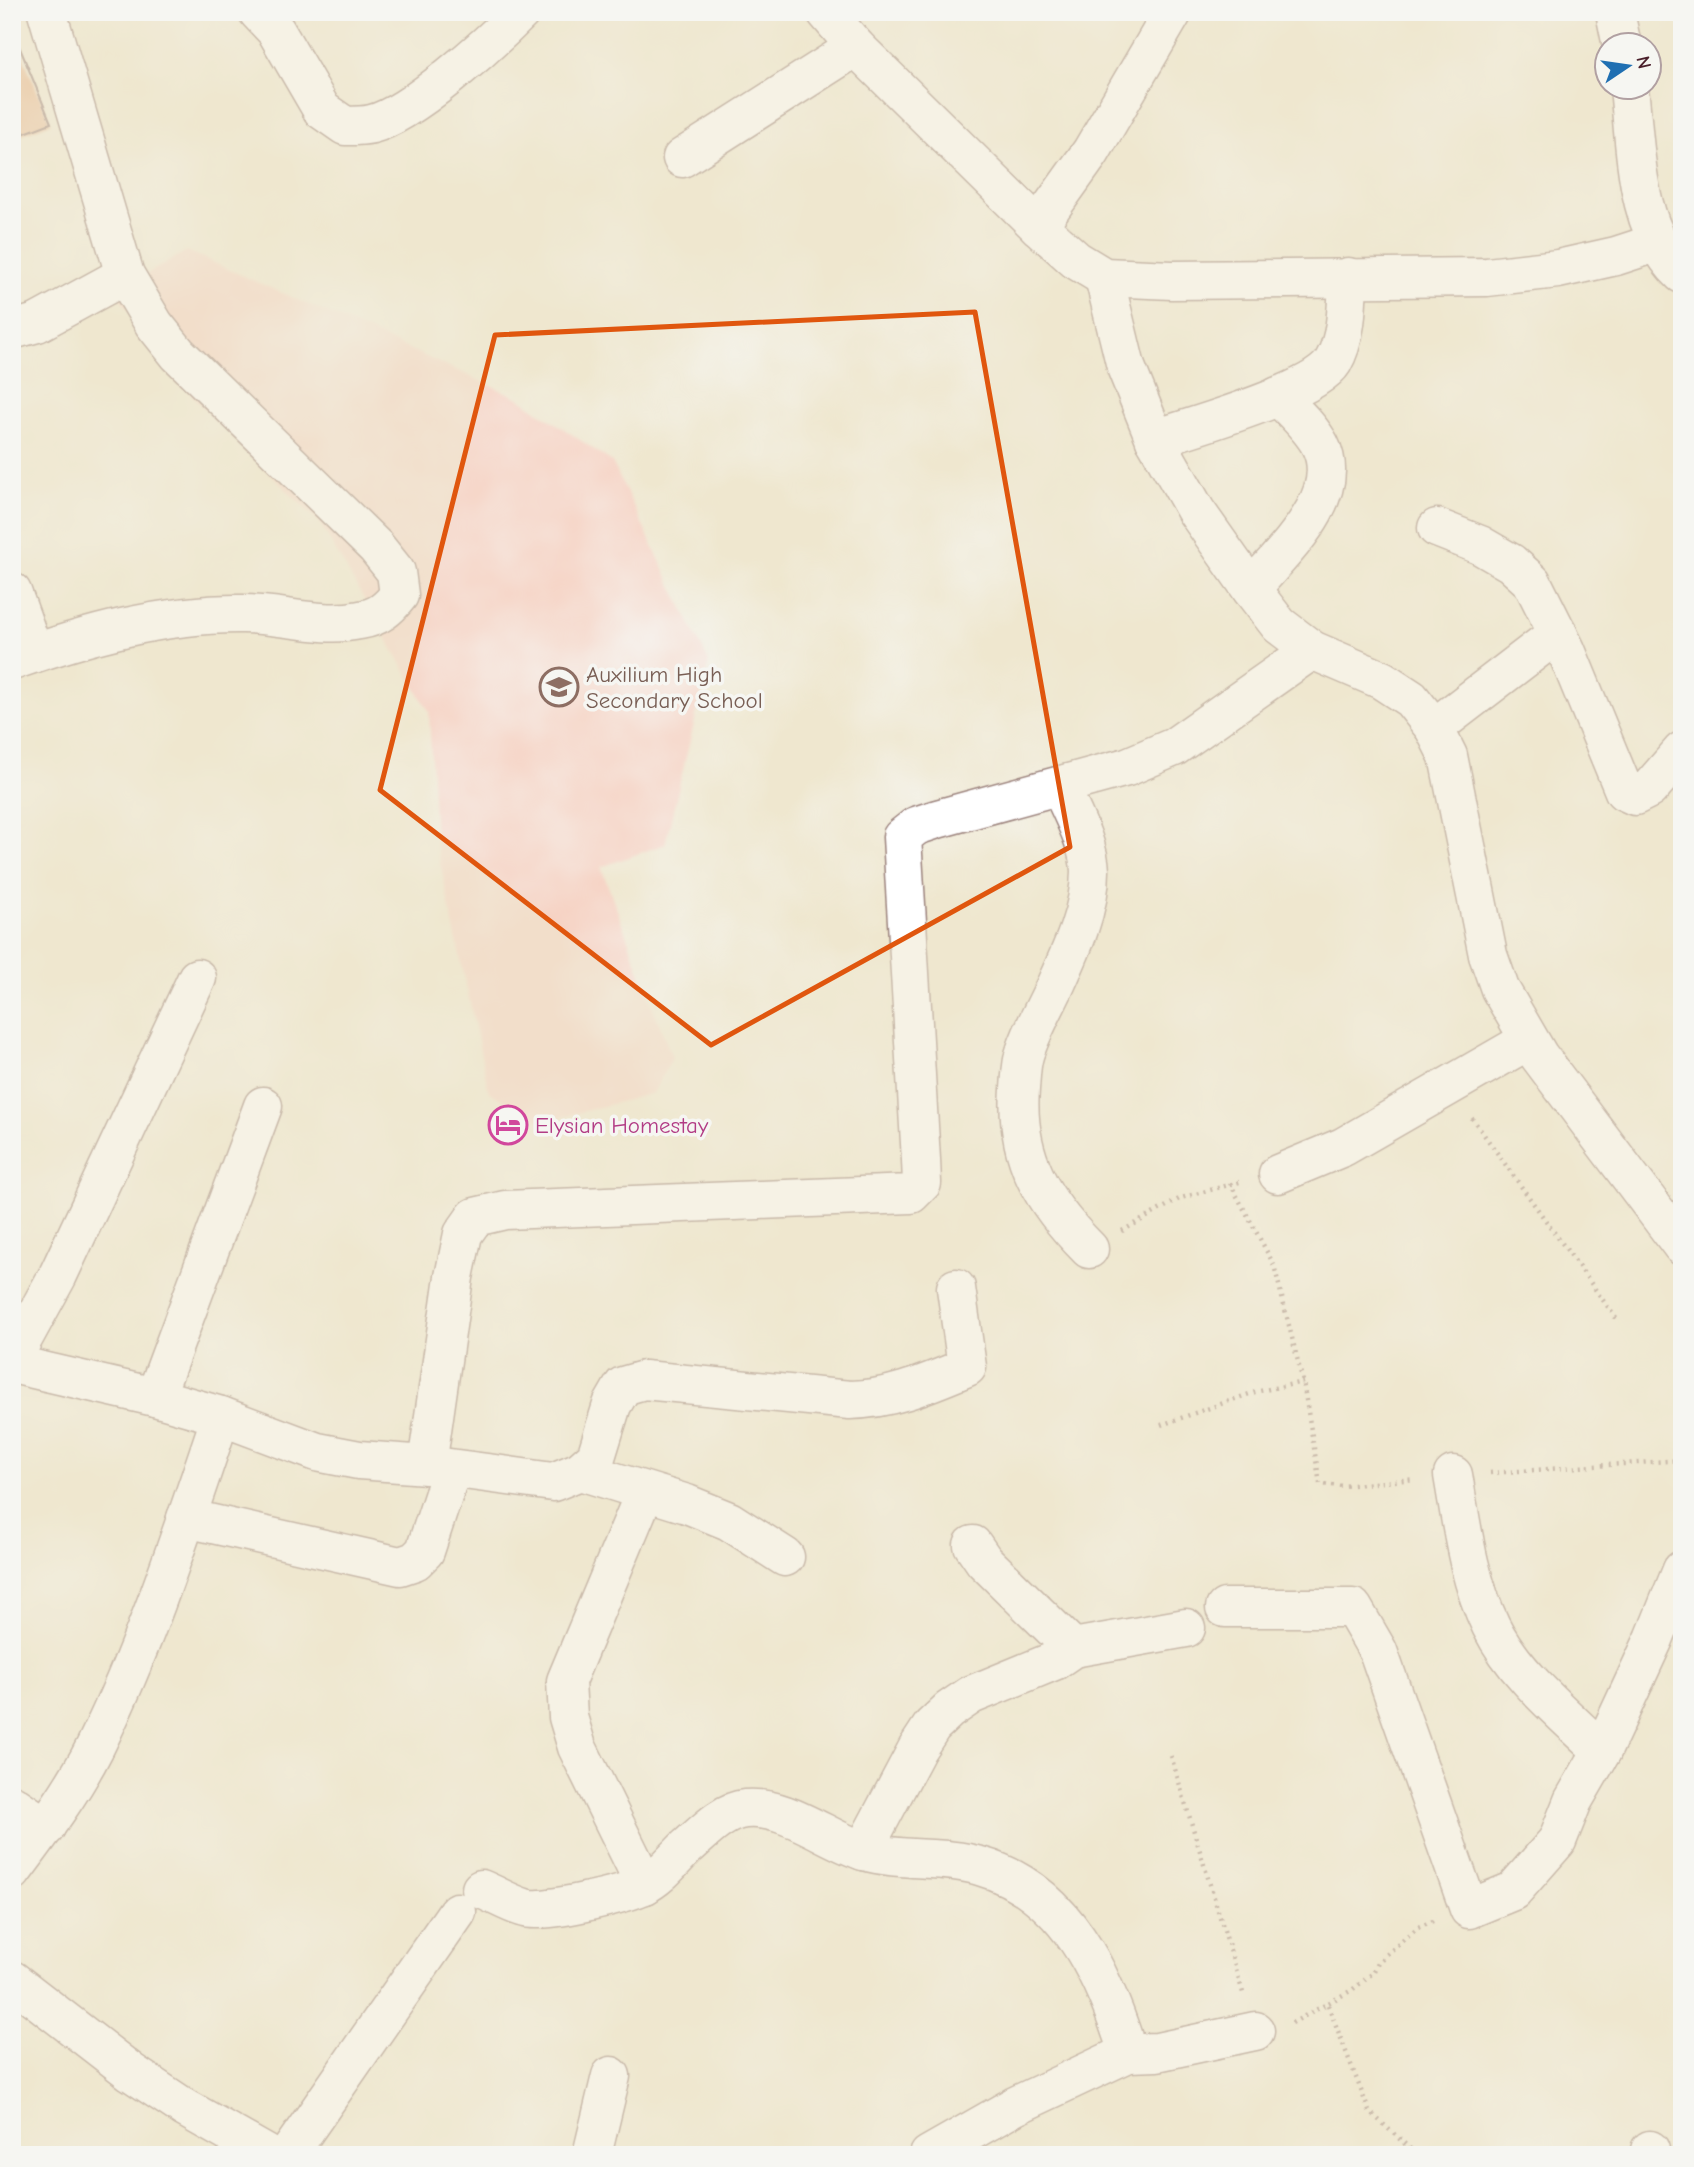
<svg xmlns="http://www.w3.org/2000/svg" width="1694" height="2167" font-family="'Comic Neue',sans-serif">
<rect width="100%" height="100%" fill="#f6f6f2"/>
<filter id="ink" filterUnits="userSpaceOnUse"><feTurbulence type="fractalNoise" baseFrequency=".0143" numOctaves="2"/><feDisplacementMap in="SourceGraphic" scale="14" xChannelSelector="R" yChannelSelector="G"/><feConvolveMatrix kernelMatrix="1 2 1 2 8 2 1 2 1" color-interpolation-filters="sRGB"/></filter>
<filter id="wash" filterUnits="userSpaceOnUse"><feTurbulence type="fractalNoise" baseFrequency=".00686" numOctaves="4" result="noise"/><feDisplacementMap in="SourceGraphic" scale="28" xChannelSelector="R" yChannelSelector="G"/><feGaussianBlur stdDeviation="1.57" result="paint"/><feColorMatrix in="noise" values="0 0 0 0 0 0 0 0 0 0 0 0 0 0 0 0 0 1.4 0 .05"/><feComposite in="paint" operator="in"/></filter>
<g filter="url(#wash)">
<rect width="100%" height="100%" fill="#efe7cf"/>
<polygon fill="#f6d2c3" points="187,251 519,398 612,462 709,662 665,844 601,867 672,1058 653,1093 543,1122 489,1092 435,839 429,711 319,522 198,402 115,292"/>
<g id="blocks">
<polygon fill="#e5a878" points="12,29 51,123 12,138"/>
</g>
</g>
<g filter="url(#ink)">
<use href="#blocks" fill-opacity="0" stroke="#9c837d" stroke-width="2"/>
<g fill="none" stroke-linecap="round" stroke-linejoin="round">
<defs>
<g id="minor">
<path d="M258,12L276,31L322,110L345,126C354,126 364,126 372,124C412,114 491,42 521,12"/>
<polyline points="826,12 856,47 1038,226 1076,260 1104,277 1172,280 1487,277 1558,269 1616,256 1659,242"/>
<polyline points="1615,12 1622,46"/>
<path d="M1629,88C1636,148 1634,229 1682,274"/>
<polyline points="682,158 856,47"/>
<polyline points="1038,226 1091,152 1173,12"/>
<polyline points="1104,277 1126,367 1155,439 1196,511 1251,589 1279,625 1312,650 1382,680 1411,699 1434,728 1448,756 1488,955 1500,989 1539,1056 1682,1246"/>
<polyline points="12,330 37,323 125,275"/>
<path d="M1155,439C1193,426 1314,393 1333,362C1347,338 1347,304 1348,277"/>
<polyline points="1437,528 1480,545 1511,563 1532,582 1566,650 1624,791 1635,796 1649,789 1682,751"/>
<path d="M1251,589C1281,553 1346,497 1320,445C1310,426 1292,411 1278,396"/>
<polyline points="12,592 34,653"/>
<path d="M12,661C85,635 164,613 243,614C282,614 321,628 360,620C379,617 388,609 399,595L396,572L376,547L178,354L154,324L125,275L47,12"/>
<polyline points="1434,728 1558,633"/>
<path d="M1060,786C1071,812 1089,843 1090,871C1090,910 1072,949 1056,984C1046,1006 1033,1028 1025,1052C1021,1063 1021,1077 1020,1089C1015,1157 1042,1202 1089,1249"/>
<polyline points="1278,1174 1343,1147 1529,1040"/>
<polyline points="12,1359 58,1275 197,978"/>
<path d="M12,1364L155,1397L221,1416L317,1452L359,1460L427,1465L553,1482L580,1471L596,1457L612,1405L623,1386L644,1380L850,1400C893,1399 928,1383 967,1367L956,1288"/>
<polyline points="155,1397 263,1106"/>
<polyline points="427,1465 454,1277 463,1234 475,1217 505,1210 911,1194 922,1183 921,1160 902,837 916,826 937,819 1127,767 1174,747 1312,650"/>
<polyline points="580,1471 687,1504 729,1521 785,1557"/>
<path d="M1453,1475C1462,1527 1468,1579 1491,1626C1515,1675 1564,1714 1602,1751"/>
<polyline points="645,1492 566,1681 568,1717 577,1747 645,1885"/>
<polyline points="186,1518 400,1566 415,1561 425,1551 452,1469"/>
<polyline points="973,1545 984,1561 1073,1648"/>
<polyline points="1225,1608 1353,1608 1378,1651 1469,1909 1513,1891 1557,1841 1573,1801 1602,1751 1654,1639 1682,1570"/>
<polyline points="12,1804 46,1827"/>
<polyline points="863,1851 917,1749 932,1726 949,1710 971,1695 1054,1661 1073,1648 1186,1628"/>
<path d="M12,1872C42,1832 73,1791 95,1747C147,1641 183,1528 221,1416"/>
<path d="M481,1889C496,1895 510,1904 525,1908C543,1914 626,1894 644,1885C660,1878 675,1858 688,1846C703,1833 723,1811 745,1809C787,1805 826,1839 864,1851C901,1862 943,1855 980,1866C1066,1890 1104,1975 1128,2053"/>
<polyline points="12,1980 131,2072 185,2108 268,2155"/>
<polyline points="288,2155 457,1912"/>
<polyline points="592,2155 611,2076"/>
<polyline points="929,2155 1015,2106 1128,2053 1157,2052 1255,2031"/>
<polyline points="1650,2155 1650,2150"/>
</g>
</defs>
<use href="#minor" stroke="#9c837d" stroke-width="41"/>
<g stroke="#9c837d" stroke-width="4.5" stroke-dasharray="2 5" stroke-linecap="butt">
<polyline points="1472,1118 1618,1321"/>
<polyline points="1230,1183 1274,1265 1303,1382 1320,1484 1343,1486 1415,1479"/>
<polyline points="1122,1231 1181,1198 1243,1181"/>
<polyline points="1161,1425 1255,1392 1303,1382"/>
<polyline points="1490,1473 1682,1460"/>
<polyline points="1171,1756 1244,1996"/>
<polyline points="1328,2005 1369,2111 1417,2155"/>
<polyline points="1292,2023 1352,1990 1373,1973 1378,1962 1418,1927 1433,1921"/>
</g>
<use href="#minor" stroke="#fff" stroke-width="38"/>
</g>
</g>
<path d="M0 0H1694V2167H0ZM975,312L1070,847L711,1045L380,790L495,335Z" fill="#efe7cf" fill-opacity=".55" fill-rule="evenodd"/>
<path fill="none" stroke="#e0560e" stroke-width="5" stroke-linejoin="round" d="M975,312L1070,847L711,1045L380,790L495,335Z"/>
<defs>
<symbol id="school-ring" viewBox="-11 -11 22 22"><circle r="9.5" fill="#f6f6f2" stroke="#8d6e63" stroke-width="1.5"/><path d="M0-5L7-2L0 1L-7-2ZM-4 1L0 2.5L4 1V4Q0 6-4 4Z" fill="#8d6e63"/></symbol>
<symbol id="hotel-ring" viewBox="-11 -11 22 22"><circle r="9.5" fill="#f6f6f2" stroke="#d1479c" stroke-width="1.5"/><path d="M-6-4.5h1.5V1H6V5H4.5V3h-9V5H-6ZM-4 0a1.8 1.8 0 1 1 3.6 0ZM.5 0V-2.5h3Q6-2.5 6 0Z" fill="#d1479c"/></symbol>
</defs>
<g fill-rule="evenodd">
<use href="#school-ring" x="537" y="665" width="44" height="44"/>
<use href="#hotel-ring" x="486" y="1103" width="44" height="44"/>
</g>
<g text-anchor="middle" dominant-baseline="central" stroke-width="7" stroke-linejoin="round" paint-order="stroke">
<g font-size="23" fill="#785e54" stroke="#f6f6f2" text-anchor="start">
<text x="586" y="674">Auxilium High<tspan x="586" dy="26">Secondary School</tspan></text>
</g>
<g font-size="23" fill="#b23c85" stroke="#f6f6f2" text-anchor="start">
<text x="535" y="1125">Elysian Homestay</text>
</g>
</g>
<rect width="1694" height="2167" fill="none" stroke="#f6f6f2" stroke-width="42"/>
<g transform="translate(1628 66) rotate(77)"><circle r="33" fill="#f6f6f2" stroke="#b1a0a2" stroke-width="2"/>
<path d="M0-5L12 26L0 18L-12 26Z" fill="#1f6fb2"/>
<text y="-10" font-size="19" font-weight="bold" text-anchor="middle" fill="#4a1f2b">N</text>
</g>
</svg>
